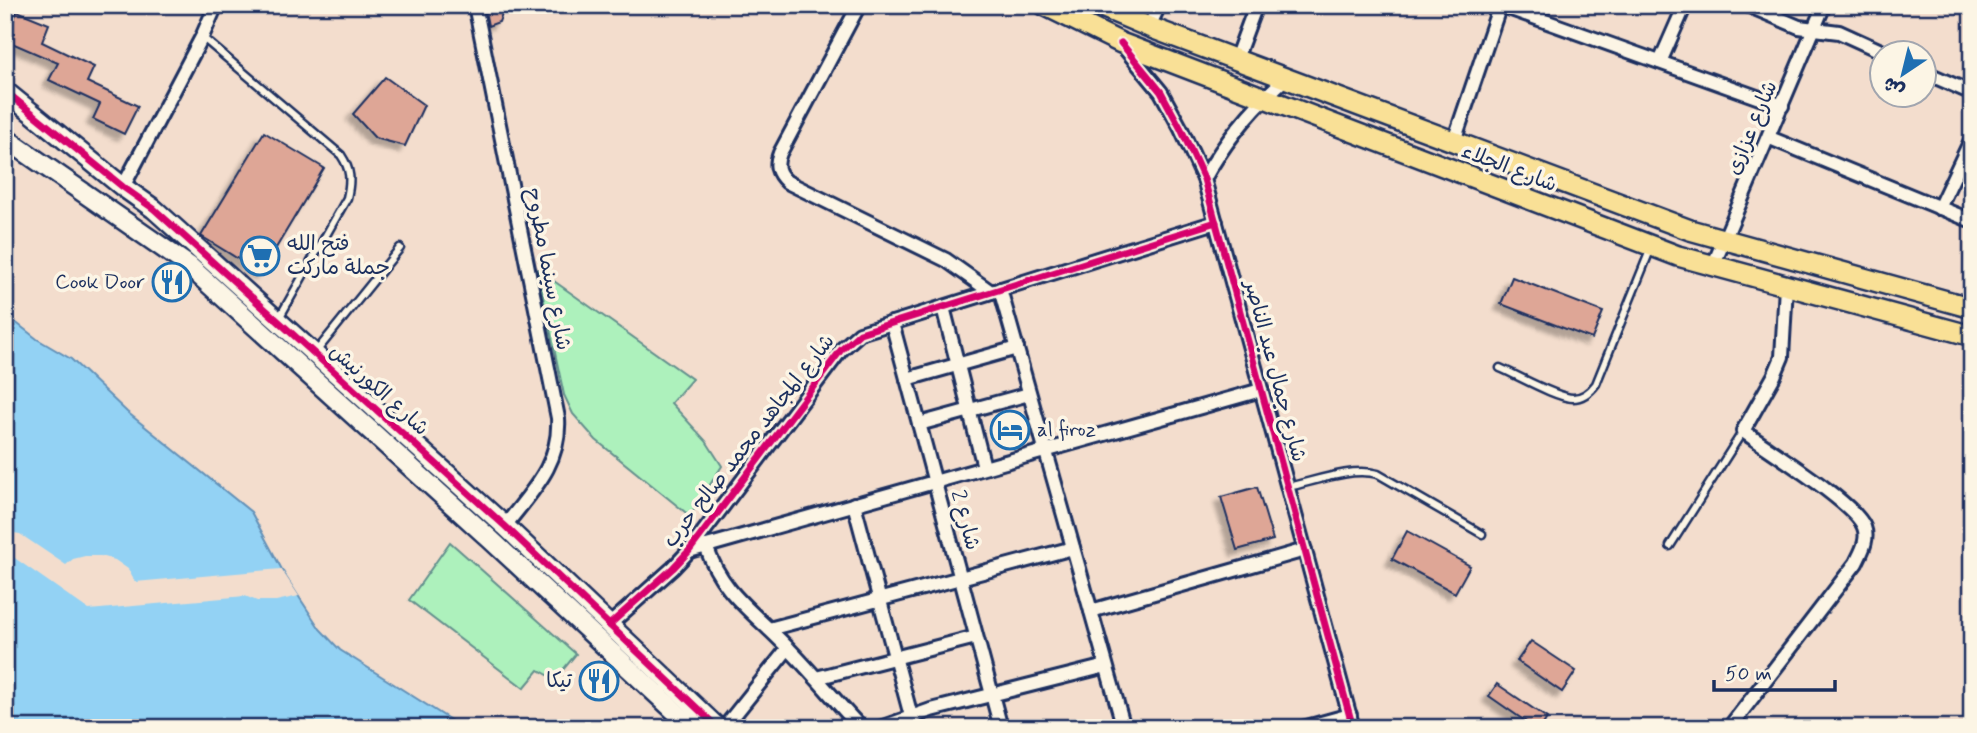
<svg xmlns="http://www.w3.org/2000/svg" width="1977" height="733" font-family="Mynerve,'Playpen Sans Arabic',sans-serif">
<defs>
<filter id="shadow"><feDropShadow dx="-6" dy="6" stdDeviation="2" flood-color="#0004"/></filter>
</defs>
<rect width="100%" height="100%" fill="#f3ddcd"/>
<filter id="ink" filterUnits="userSpaceOnUse"><feTurbulence type="fractalNoise" baseFrequency=".0143" numOctaves="2"/><feDisplacementMap in="SourceGraphic" scale="14" xChannelSelector="R" yChannelSelector="G"/><feConvolveMatrix kernelMatrix="1 2 1 2 8 2 1 2 1" color-interpolation-filters="sRGB"/></filter>
<g filter="url(#ink)">
<g fill="#adf1bc" stroke="#64908d" stroke-width="2">
<polygon points="537,269 692,379 671,403 706,441 722,466 690,516 596,440 573,414 564,395"/>
<polygon points="450,542 576,654 558,676 553,678 539,670 524,688 409,600"/>
</g>
<polygon fill="#93d2f4" stroke="#6391b8" stroke-width="2" points="5,314 37,339 71,359 127,412 251,512 286,577 320,629 340,650 463,728 5,728"/>
<polygon fill="#f3ddcd" points="14,533 20,534 66,565 73,559 85,556 101,556 115,560 128,569 135,582 281,569 299,596 276,601 257,601 245,596 89,610 6,552 5,537 7,534"/>
<g fill="#dea696" stroke="#1b2f5e" stroke-width="2" filter="url(#shadow)">
<polygon points="484,5 505,5 499,22 488,26"/>
<polygon points="17,11 49,24 42,42 94,67 87,82 138,106 124,134 93,119 100,104 49,80 58,63 5,40"/>
<polygon points="385,77 424,105 405,146 375,138 353,114"/>
<polygon points="264,132 324,168 261,273 201,236"/>
<polygon points="1512,277 1603,312 1592,339 1501,304"/>
<polygon points="1257,487 1273,540 1237,550 1221,497"/>
<polygon points="1407,531 1470,566 1455,593 1392,559"/>
<polygon points="1531,641 1576,671 1562,692 1517,661"/>
<polygon points="1497,684 1547,718 1541,728 1535,728 1489,696"/>
</g>
<g fill="none" stroke-linecap="round" stroke-linejoin="round">
<defs>
<g id="lane">
<path d="M202,37L341,155C351,170 351,180 347,198L278,320"/>
<polyline points="315,353 400,248"/>
<path d="M1500,368C1517,375 1557,398 1573,398C1583,398 1590,392 1596,384L1651,248"/>
<path d="M1288,487C1316,481 1350,467 1378,474L1482,534"/>
<polyline points="1670,546 1743,431"/>
</g>
<g id="street">
<path d="M475,5L558,418C561,464 531,492 505,526"/>
<path d="M859,5L780,153C775,165 777,173 787,182L946,260L991,292"/>
<polyline points="1500,5 1782,106"/>
<polyline points="1747,5 1799,27 1839,32 1883,52"/>
<polyline points="1149,27 1159,5"/>
<polyline points="1123,46 1161,92 1181,129 1204,179 1353,728"/>
<polyline points="1236,59 1256,5"/>
<polyline points="1660,62 1685,5"/>
<polyline points="1924,72 1972,93"/>
<polyline points="1770,138 1972,221"/>
<polyline points="1454,141 1500,5"/>
<path d="M1204,179C1226,139 1253,107 1287,77"/>
<polyline points="123,187 202,37 216,5"/>
<polyline points="1939,208 1972,138"/>
<polyline points="1713,266 1824,5"/>
<polyline points="1000,289 1124,728"/>
<polyline points="943,307 984,467"/>
<polyline points="892,323 1001,728"/>
<polyline points="907,379 1017,348"/>
<polyline points="919,424 1029,394"/>
<polyline points="854,504 911,716"/>
<path d="M706,546C722,594 754,612 787,647C813,673 836,702 861,728"/>
<polyline points="689,551 1261,390"/>
<polyline points="1091,611 1305,550"/>
<polyline points="609,625 673,568 689,551 841,350 860,333 1216,222"/>
<polyline points="769,629 1073,548"/>
<polyline points="816,678 976,637"/>
<polyline points="724,728 788,648"/>
<polyline points="880,728 931,710 1106,666"/>
<polyline points="1303,728 1350,715"/>
<path d="M1729,728L1856,563C1861,552 1869,540 1864,527C1855,503 1767,449 1743,431L1774,376L1782,357L1786,286"/>
</g>
<g id="secondary">
<polyline points="5,91 123,187 154,209 505,526 718,728"/>
<polyline points="5,138 189,266 490,539 693,728"/>
</g>
<g id="primary">
<polyline points="1044,5 1121,43 1678,256 1972,336"/>
<polyline points="1097,5 1149,27 1690,230 1972,308"/>
</g>
</defs>
<use href="#lane" stroke="#1b2f5e" stroke-width="11"/>
<use href="#street" stroke="#1b2f5e" stroke-width="18"/>
<use href="#secondary" stroke="#1b2f5e" stroke-width="23"/>
<use href="#primary" stroke="#1b2f5e" stroke-width="24"/>
<use href="#lane" stroke="#fcf5e5" stroke-width="6"/>
<use href="#street" stroke="#fcf5e5" stroke-width="12"/>
<use href="#secondary" stroke="#fcf5e5" stroke-width="18"/>
<use href="#primary" stroke="#f9e096" stroke-width="19"/>
<defs>
<g id="cycleway">
<polyline points="1121,43 1161,92 1181,129 1204,179 1353,728"/>
<polyline points="5,91 123,187 154,209 505,526 718,728"/>
<polyline points="609,625 673,568 689,551 841,350 860,333 1216,222"/>
</g>
</defs>
<use href="#cycleway" stroke="#fcf5e5" stroke-width="11"/>
<use href="#cycleway" stroke="#d6006c" stroke-width="7"/>
</g>
</g>
<defs>
<symbol id="supermarket-ring" viewBox="-11 -11 22 22"><circle r="9.5" fill="#fcf5e5" stroke="#1f6fb2" stroke-width="1.5"/><path d="M-6-5.5h2.5l.6 2H6L4.5 2H-2.5L-4.4-4H-6ZM-1.5 3.2a1.3 1.3 0 1 0 .1 0ZM3 3.2a1.3 1.3 0 1 0 .1 0Z" fill="#1f6fb2"/></symbol>
<symbol id="restaurant-ring" viewBox="-11 -11 22 22"><circle r="9.5" fill="#fcf5e5" stroke="#1f6fb2" stroke-width="1.5"/><path d="M-5-6h1v4h1v-4h1v4h1v-4h1v5L-1.5 .5V6h-2V.5L-5-1ZM5-6V6H3V1.5H1.5Q1.5-4 5-6Z" fill="#1f6fb2"/></symbol>
<symbol id="hotel-ring" viewBox="-11 -11 22 22"><circle r="9.5" fill="#fcf5e5" stroke="#1f6fb2" stroke-width="1.5"/><path d="M-6-4.5h1.5V1H6V5H4.5V3h-9V5H-6ZM-4 0a1.8 1.8 0 1 1 3.6 0ZM.5 0V-2.5h3Q6-2.5 6 0Z" fill="#1f6fb2"/></symbol>
</defs>
<g fill-rule="evenodd">
<use href="#supermarket-ring" x="238" y="234" width="44" height="44"/>
<use href="#restaurant-ring" x="150" y="260" width="44" height="44"/>
<use href="#hotel-ring" x="988" y="408" width="44" height="44"/>
<use href="#restaurant-ring" x="577" y="659" width="44" height="44"/>
</g>
<g text-anchor="middle" dominant-baseline="central" stroke-width="7" stroke-linejoin="round" paint-order="stroke">
<g font-size="21" fill="#1b2f5e" stroke="#fcf5e5">
<text transform="translate(1752 128) rotate(-67)">شارع عزازى</text>
<text transform="translate(1509 168) rotate(21)">شارع الجلاء</text>
<text transform="translate(548 269) rotate(79)">شارع سينما مطروح</text>
<text transform="translate(1275 371) rotate(75)">شارع جمال عبد الناصر</text>
<text transform="translate(379 390) rotate(42)">شارع الكورنيش</text>
<text transform="translate(749 441) rotate(-52)">شارع المجاهد محمد صالح حرب</text>
<text transform="translate(965 520) rotate(75)">شارع 2</text>
</g>
<g font-size="21" fill="#1b2f5e" stroke="#fcf5e5" text-anchor="start">
<text x="287" y="244">فتح الله<tspan x="287" dy="24">جملة ماركت</tspan></text>
<text x="145" y="282" text-anchor="end">Cook Door</text>
<text x="1037" y="430">al firoz</text>
<text x="572" y="681" text-anchor="end">تيكا</text>
</g>
</g>
<rect width="1977" height="733" fill="none" stroke="#fcf5e5" stroke-width="28"/>
<rect x="14" y="14" width="1949" height="705" fill="none" stroke="#1b2f5e" stroke-width="2.5" filter="url(#ink)"/>
<g transform="translate(1903 74) rotate(215)"><circle r="33" fill="#fcf5e5" stroke="#a2a6af" stroke-width="2"/>
<path d="M0-5L12 26L0 18L-12 26Z" fill="#1f6fb2"/>
<text y="-10" font-size="19" font-weight="bold" text-anchor="middle" fill="#1b2f5e">ش</text>
</g>
<path d="M1714 680v10h121v-10" fill="none" stroke="#1b2f5e" stroke-width="3.5"/>
<text x="1725" y="680" font-size="21" fill="#1b2f5e" stroke="#fcf5e5" stroke-width="5" paint-order="stroke">50 m</text>
</svg>
